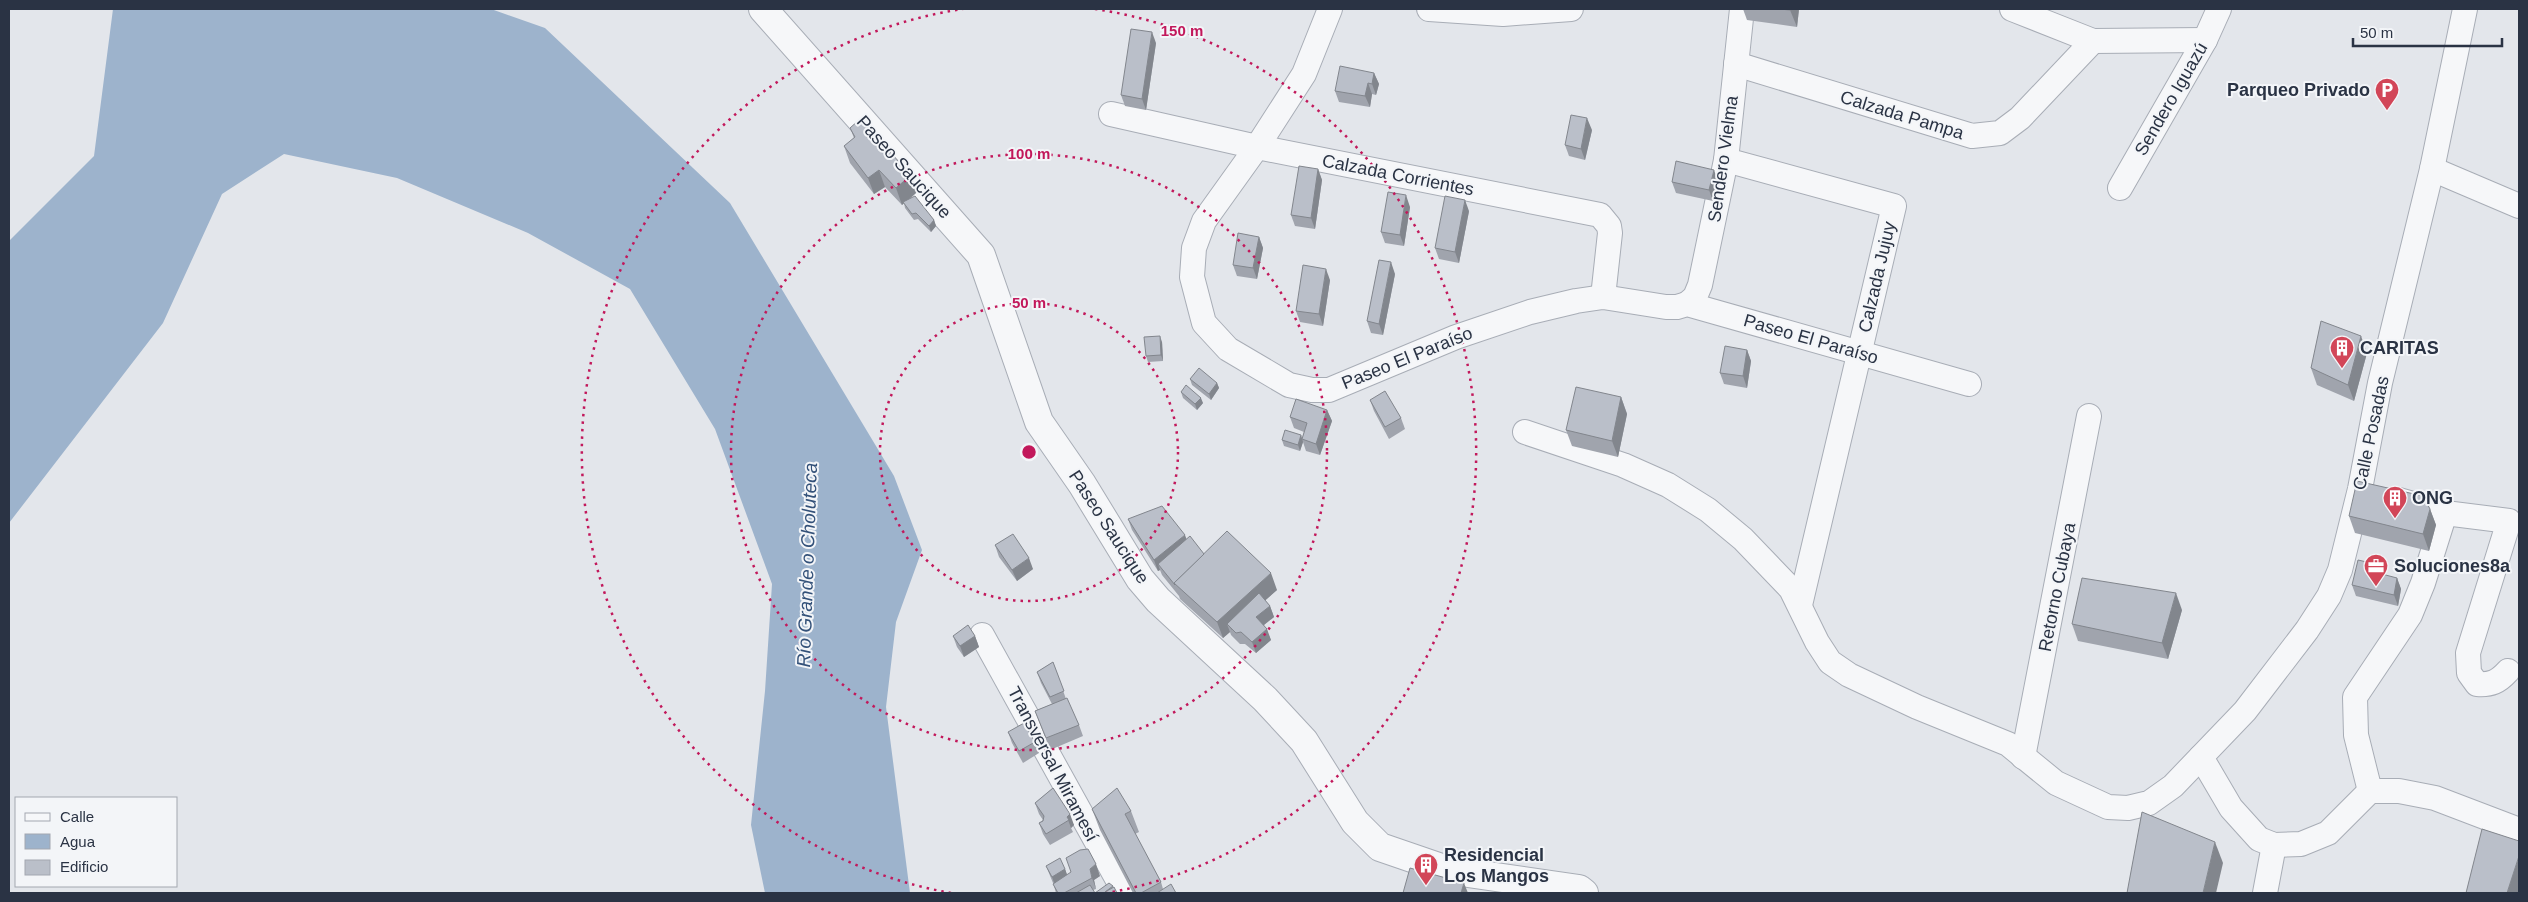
<svg xmlns="http://www.w3.org/2000/svg" width="2528" height="902" font-family="Helvetica,sans-serif">
<rect width="100%" height="100%" fill="#e3e6eb"/>
<polygon fill="#9db3cc" points="113,9 491,9 545,28 730,203 894,476 922,550 896,622 886,707 910,893 765,893 751,825 765,691 772,584 715,429 630,289 528,233 397,178 284,154 222,194 163,323 9,523 9,241 94,156"/>
<g fill="none" stroke-linecap="round" stroke-linejoin="round">
<defs>
<g id="minor">
<polyline points="1330,9 1304,74 1257,147 1204,221 1194,248 1192,277 1204,323 1228,349 1289,385 1312,390 1329,390 1456,337 1530,312 1576,301 1603,297 1666,307 1677,307 1687,304 1969,384"/>
<polyline points="1429,9 1503,14 1571,9"/>
<polyline points="2012,9 2093,41 2205,40"/>
<polyline points="1736,64 1972,136 2000,133 2020,118 2093,41"/>
<polyline points="1111,114 1257,147 1600,215 1609,226 1610,233 1603,297"/>
<polyline points="1726,160 1894,206 1800,605"/>
<polyline points="2432,169 2519,206"/>
<polyline points="2120,188 2205,40 2219,9"/>
<polyline points="1687,304 1695,297 1700,285 1726,160 1742,9"/>
<polyline points="1525,432 1623,465 1668,485 1708,510 1743,539 1791,589 1817,642 1830,662 1849,675 1917,707 2008,744 2056,783 2108,807 2128,808 2149,803 2173,786 2245,711 2307,630 2329,596 2340,570 2360,489 2380,383 2432,169 2465,9"/>
<path d="M2399,500L2445,513L2509,521L2468,653L2469,673L2477,684C2491,685 2498,682 2508,671"/>
<polyline points="982,635 1125,893"/>
<polyline points="2023,757 2089,416"/>
<polyline points="2201,757 2231,808 2259,839 2274,845 2301,844 2328,833 2370,791 2399,791 2435,798 2519,830"/>
<polyline points="2370,791 2356,735 2355,697 2410,615 2423,583 2445,513"/>
<polyline points="2265,893 2274,845"/>
</g>
<polyline id="tertiary" points="763,9 981,255 1039,422 1082,484 1140,579 1158,600 1265,699 1304,741 1355,822 1380,847 1447,870 1579,889 1584,893"/>
</defs>
<use href="#minor" stroke="#a8adb6" stroke-width="26"/>
<use href="#tertiary" stroke="#a8adb6" stroke-width="30"/>
<use href="#minor" stroke="#f6f7f9" stroke-width="24"/>
<use href="#tertiary" stroke="#f6f7f9" stroke-width="28"/>
</g>
<g fill="#a0a4ad">
<polygon points="1743,9 1799,9 1797,27 1747,20"/>
<polygon points="1156,43 1146,110 1125,106 1121,95"/>
<polygon points="1374,73 1379,84 1376,95 1372,94 1370,107 1339,102 1335,91"/>
<polygon points="850,128 911,175 917,192 909,200 934,220 936,226 931,232 918,219 914,220 905,208 904,203 902,205 885,187 874,194 850,163 844,146 854,138"/>
<polygon points="1592,130 1585,160 1569,156 1565,145"/>
<polygon points="1318,169 1322,180 1315,229 1295,226 1291,215"/>
<polygon points="1718,181 1713,201 1676,193 1672,182"/>
<polygon points="1410,207 1404,246 1385,243 1381,232"/>
<polygon points="1469,211 1459,263 1439,259 1435,248"/>
<polygon points="1259,237 1263,248 1257,279 1237,276 1233,265"/>
<polygon points="1395,274 1383,335 1371,333 1367,321"/>
<polygon points="1330,280 1323,326 1300,322 1296,311"/>
<polygon points="1162,342 1163,361 1148,362 1146,356"/>
<polygon points="1747,350 1751,361 1747,388 1724,384 1720,373"/>
<polygon points="2367,353 2354,401 2317,385 2311,368"/>
<polygon points="1190,379 1217,383 1219,388 1211,400 1192,385"/>
<polygon points="1181,392 1203,403 1197,410 1183,398"/>
<polygon points="1621,397 1627,414 1618,457 1572,446 1566,430"/>
<polygon points="1370,400 1401,418 1405,429 1389,439 1374,411"/>
<polygon points="1327,410 1332,421 1320,455 1306,451 1303,442 1300,451 1284,446 1282,440 1301,435 1302,439 1304,432 1294,428 1290,417"/>
<polygon points="2430,509 2436,525 2429,551 2355,533 2349,516"/>
<polygon points="1128,519 1186,539 1204,554 1277,590 1265,600 1270,606 1274,617 1264,625 1271,640 1256,653 1245,644 1240,644 1231,635 1230,632 1223,638 1180,599 1179,596 1162,575 1160,570 1158,571 1132,530"/>
<polygon points="995,545 1033,569 1017,581 999,557"/>
<polygon points="2397,578 2401,589 2398,606 2356,596 2352,585"/>
<polygon points="2182,610 2168,659 2078,641 2072,624"/>
<polygon points="953,636 975,636 979,647 964,657 957,647"/>
<polygon points="1053,662 1066,699 1079,725 1083,736 1050,750 1035,711 1052,704 1041,683 1037,672"/>
<polygon points="1008,732 1035,742 1039,753 1023,763 1012,743"/>
<polygon points="1053,788 1074,825 1071,828 1073,832 1050,845 1043,834 1039,823 1043,820 1039,814 1035,803"/>
<polygon points="1092,809 1131,811 1139,832 1135,834 1161,882 1163,889 1176,893 1133,893 1100,830"/>
<polygon points="1046,866 1065,869 1067,875 1100,876 1094,880 1096,889 1093,890 1095,893 1113,886 1117,893 1056,893 1053,883"/>
</g>
<g fill="#82868d">
<polygon points="1791,9 1799,9 1797,27 1790,10"/>
<polygon points="1152,32 1156,43 1146,110 1142,99"/>
<polygon points="1374,73 1379,84 1376,95 1372,84"/>
<polygon points="1368,83 1372,94 1370,107 1365,96"/>
<polygon points="1587,118 1592,130 1585,160 1581,149"/>
<polygon points="1318,169 1322,180 1315,229 1311,218"/>
<polygon points="879,170 885,187 874,194 868,178"/>
<polygon points="1714,170 1718,181 1713,201 1709,190"/>
<polygon points="911,175 917,192 902,205 896,188"/>
<polygon points="1406,195 1410,207 1404,246 1400,235"/>
<polygon points="1465,200 1469,211 1459,263 1455,252"/>
<polygon points="934,220 936,226 931,232 929,226"/>
<polygon points="1259,237 1263,248 1257,279 1253,268"/>
<polygon points="1391,262 1395,274 1383,335 1379,324"/>
<polygon points="1326,269 1330,280 1323,326 1319,314"/>
<polygon points="1160,336 1162,342 1163,361 1161,355"/>
<polygon points="2361,336 2367,353 2354,401 2348,385"/>
<polygon points="1747,350 1751,361 1747,388 1743,376"/>
<polygon points="1217,383 1219,388 1211,400 1209,394"/>
<polygon points="1621,397 1627,414 1618,457 1612,441"/>
<polygon points="1201,398 1203,403 1197,410 1195,404"/>
<polygon points="1327,410 1332,421 1320,455 1316,444"/>
<polygon points="1301,435 1303,442 1300,451 1298,445"/>
<polygon points="2430,509 2436,525 2429,551 2423,534"/>
<polygon points="1185,535 1189,546 1158,564 1160,570 1158,571 1154,560"/>
<polygon points="1029,558 1033,569 1017,581 1012,570"/>
<polygon points="2380,565 2384,576 2378,573"/>
<polygon points="1271,573 1277,590 1232,630 1227,624 1230,632 1223,638 1217,622"/>
<polygon points="2397,578 2401,589 2398,606 2394,595"/>
<polygon points="2176,593 2182,610 2168,659 2162,643"/>
<polygon points="1270,606 1274,617 1260,628 1256,617"/>
<polygon points="1267,629 1271,640 1256,653 1252,642"/>
<polygon points="975,636 979,647 964,657 960,646"/>
<polygon points="1070,814 1074,825 1071,828 1067,817"/>
<polygon points="2215,842 2223,863 2216,893 2203,893"/>
<polygon points="2519,856 2519,893 2507,893"/>
<polygon points="1096,864 1100,876 1094,880 1096,889 1092,878 1090,869"/>
<polygon points="1065,869 1069,880 1056,888 1052,877"/>
<polygon points="1464,883 1468,893 1461,893"/>
</g>
<g fill="#babfc9" stroke="#82868d">
<polygon points="1779,9 1791,9 1790,10"/>
<polygon points="1131,29 1152,32 1142,99 1121,95"/>
<polygon points="1340,66 1374,73 1372,84 1368,83 1365,96 1335,91"/>
<polygon points="1571,115 1587,118 1581,149 1565,145"/>
<polygon points="860,119 911,175 896,188 879,170 868,178 844,146 855,137 850,128"/>
<polygon points="1676,161 1714,170 1709,190 1672,182"/>
<polygon points="1299,166 1318,169 1311,218 1291,215"/>
<polygon points="1388,192 1406,195 1400,235 1381,232"/>
<polygon points="915,196 934,220 929,226 916,213 912,214 903,202"/>
<polygon points="1445,196 1465,200 1455,252 1435,248"/>
<polygon points="1238,233 1259,237 1253,268 1233,265"/>
<polygon points="1379,260 1391,262 1379,324 1367,321"/>
<polygon points="1303,265 1326,269 1319,314 1296,311"/>
<polygon points="2321,321 2361,336 2348,385 2311,368"/>
<polygon points="1160,336 1161,355 1146,356 1144,337"/>
<polygon points="1725,346 1747,350 1743,376 1720,373"/>
<polygon points="1199,368 1217,383 1209,394 1190,379"/>
<polygon points="1186,385 1201,398 1195,404 1181,392"/>
<polygon points="1576,387 1621,397 1612,441 1566,430"/>
<polygon points="1385,391 1401,418 1385,427 1370,400"/>
<polygon points="1296,399 1327,410 1316,444 1302,439 1307,423 1290,417"/>
<polygon points="1285,430 1301,435 1298,445 1282,440"/>
<polygon points="2357,481 2423,496 2430,509 2423,534 2349,516"/>
<polygon points="1162,506 1185,535 1154,560 1128,519"/>
<polygon points="1227,531 1271,573 1217,622 1174,583"/>
<polygon points="1013,534 1029,558 1012,570 995,545"/>
<polygon points="1190,536 1204,554 1174,583 1175,585 1158,564"/>
<polygon points="2358,560 2380,565 2378,573 2397,578 2394,595 2352,585"/>
<polygon points="2082,578 2176,593 2162,643 2072,624"/>
<polygon points="1259,593 1270,606 1256,617 1267,629 1252,642 1241,632 1236,633 1227,624"/>
<polygon points="968,625 975,636 960,646 953,636"/>
<polygon points="1053,662 1064,691 1050,697 1037,672"/>
<polygon points="1067,698 1079,725 1046,738 1035,711"/>
<polygon points="1024,723 1035,742 1019,751 1008,732"/>
<polygon points="1053,788 1070,814 1067,817 1069,820 1046,834 1039,823 1043,821 1044,816 1035,803"/>
<polygon points="1117,788 1131,811 1125,814 1161,882 1141,893 1136,893 1092,809"/>
<polygon points="2142,812 2215,842 2203,893 2127,893"/>
<polygon points="2482,829 2519,841 2519,856 2507,893 2466,893"/>
<polygon points="1088,849 1096,864 1090,869 1092,878 1064,893 1058,893 1053,884 1071,872 1066,858 1080,850"/>
<polygon points="1060,858 1065,869 1052,877 1046,866"/>
<polygon points="1410,868 1464,883 1461,893 1403,893"/>
<polygon points="1109,883 1113,886 1105,892 1114,887 1117,893 1076,893 1090,885 1095,893"/>
<polygon points="1171,884 1176,893 1157,893"/>
</g>
<g fill="none" stroke="#c2185b" stroke-width="2.5" stroke-dasharray="2.5 5">
<circle cx="1029" cy="452" r="149"/>
<circle cx="1029" cy="452" r="298"/>
<path d="M951 893A448 448 0 0 1 963 9M1095 9A448 448 0 0 1 1107 893"/>
</g>
<defs>
<symbol id="parking-pin" viewBox="-11 -11 22 30"><path d="M0 17L-7.5 6A9.5 9.5 0 1 1 7.5 6Z" fill="#d24658" stroke="#f3f5f8"/><path d="M-3.5-5.5H1a3.5 3.5 0 0 1 0 7H-1V5.5H-3.5ZM-1-3.4V-.6H.8a1.4 1.4 0 0 0 0-2.8Z" fill="#fff"/></symbol>
<symbol id="building-pin" viewBox="-11 -11 22 30"><path d="M0 17L-7.5 6A9.5 9.5 0 1 1 7.5 6Z" fill="#d24658" stroke="#f3f5f8"/><path d="M-4-6H4V6H1V3H-1V6H-4ZM-2.5-4.3h1.7v1.8h-1.7ZM.8-4.3h1.7v1.8H.8ZM-2.5-1h1.7V.8h-1.7ZM.8-1h1.7V.8H.8Z" fill="#fff"/></symbol>
<symbol id="office-pin" viewBox="-11 -11 22 30"><path d="M0 17L-7.5 6A9.5 9.5 0 1 1 7.5 6Z" fill="#d24658" stroke="#f3f5f8"/><path d="M-6-3h4V-5.5h4V-3h4V5H-6ZM-1-4.5V-3h2v-1.5ZM-6 0V1H6V0Z" fill="#fff"/></symbol>
</defs>
<g fill-rule="evenodd">
<use href="#parking-pin" x="2373" y="76" width="28" height="38"/>
<use href="#building-pin" x="2328" y="334" width="28" height="38"/>
<use href="#building-pin" x="2381" y="484" width="28" height="38"/>
<use href="#office-pin" x="2362" y="552" width="28" height="38"/>
<use href="#building-pin" x="1412" y="851" width="28" height="38"/>
</g>
<g text-anchor="middle" dominant-baseline="central" stroke-width="4" stroke-linejoin="round" paint-order="stroke">
<g font-size="18" font-weight="bold" fill="#2a3344" stroke="#f3f5f8" text-anchor="start">
<text x="2370" y="90" text-anchor="end">Parqueo Privado</text>
<text x="2360" y="348">CARITAS</text>
<text x="2412" y="498">ONG</text>
<text x="2394" y="566">Soluciones8a</text>
<text x="1444" y="855">Residencial<tspan x="1444" dy="21">Los Mangos</tspan></text>
</g>
<g font-size="18" fill="#2a3344" stroke="#f3f5f8">
<text transform="translate(2171 99) rotate(-60)">Sendero Iguazú</text>
<text transform="translate(1902 115) rotate(17)">Calzada Pampa</text>
<text transform="translate(1723 159) rotate(-82)">Sendero Vielma</text>
<text transform="translate(904 167) rotate(48)">Paseo Saucique</text>
<text transform="translate(1398 175) rotate(11)">Calzada Corrientes</text>
<text transform="translate(1877 277) rotate(-77)">Calzada Jujuy</text>
<text transform="translate(1811 339) rotate(16)">Paseo El Paraíso</text>
<text transform="translate(1407 358) rotate(-22)">Paseo El Paraíso</text>
<text transform="translate(2371 433) rotate(-78)">Calle Posadas</text>
<text transform="translate(1109 527) rotate(57)">Paseo Saucique</text>
<text transform="translate(2057 587) rotate(-79)">Retorno Cubaya</text>
<text transform="translate(1053 764) rotate(62)">Transversal Miramesí</text>
</g>
<g font-size="19" font-style="italic" fill="#335179" stroke="#f3f5f8">
<text transform="translate(807 565) rotate(-88)">Río Grande o Choluteca</text>
</g>
</g>
<circle cx="1029" cy="452" r="8" fill="#c2185b" stroke="#f3f5f8" stroke-width="2.5"/>
<g font-size="15" text-anchor="middle" font-weight="bold" fill="#c2185b" stroke="#f3f5f8" stroke-width="4" stroke-linejoin="round" paint-order="stroke">
<text x="1182" y="36">150 m</text>
<text x="1029" y="159">100 m</text>
<text x="1029" y="308">50 m</text>
</g>
<rect width="2528" height="902" fill="none" stroke="#2a3344" stroke-width="20"/>
<rect x="15" y="797" width="162" height="90" fill="#f3f5f8" stroke="#a3a7b0"/>
<rect x="25" y="813" width="25" height="8" fill="#f6f7f9" stroke="#a3a7b0"/>
<text x="60" y="822" font-size="15" fill="#2a3344">Calle</text>
<rect x="25" y="834" width="25" height="15" fill="#9db3cc" stroke="#a3a7b0"/>
<text x="60" y="847" font-size="15" fill="#2a3344">Agua</text>
<rect x="25" y="860" width="25" height="15" fill="#babfc9" stroke="#a3a7b0"/>
<text x="60" y="872" font-size="15" fill="#2a3344">Edificio</text>
<path d="M2353 38v8h149v-8" fill="none" stroke="#2a3344" stroke-width="2.5"/>
<text x="2360" y="38" font-size="15" fill="#2a3344" stroke="#f3f5f8" stroke-width="4" paint-order="stroke">50 m</text>
</svg>
